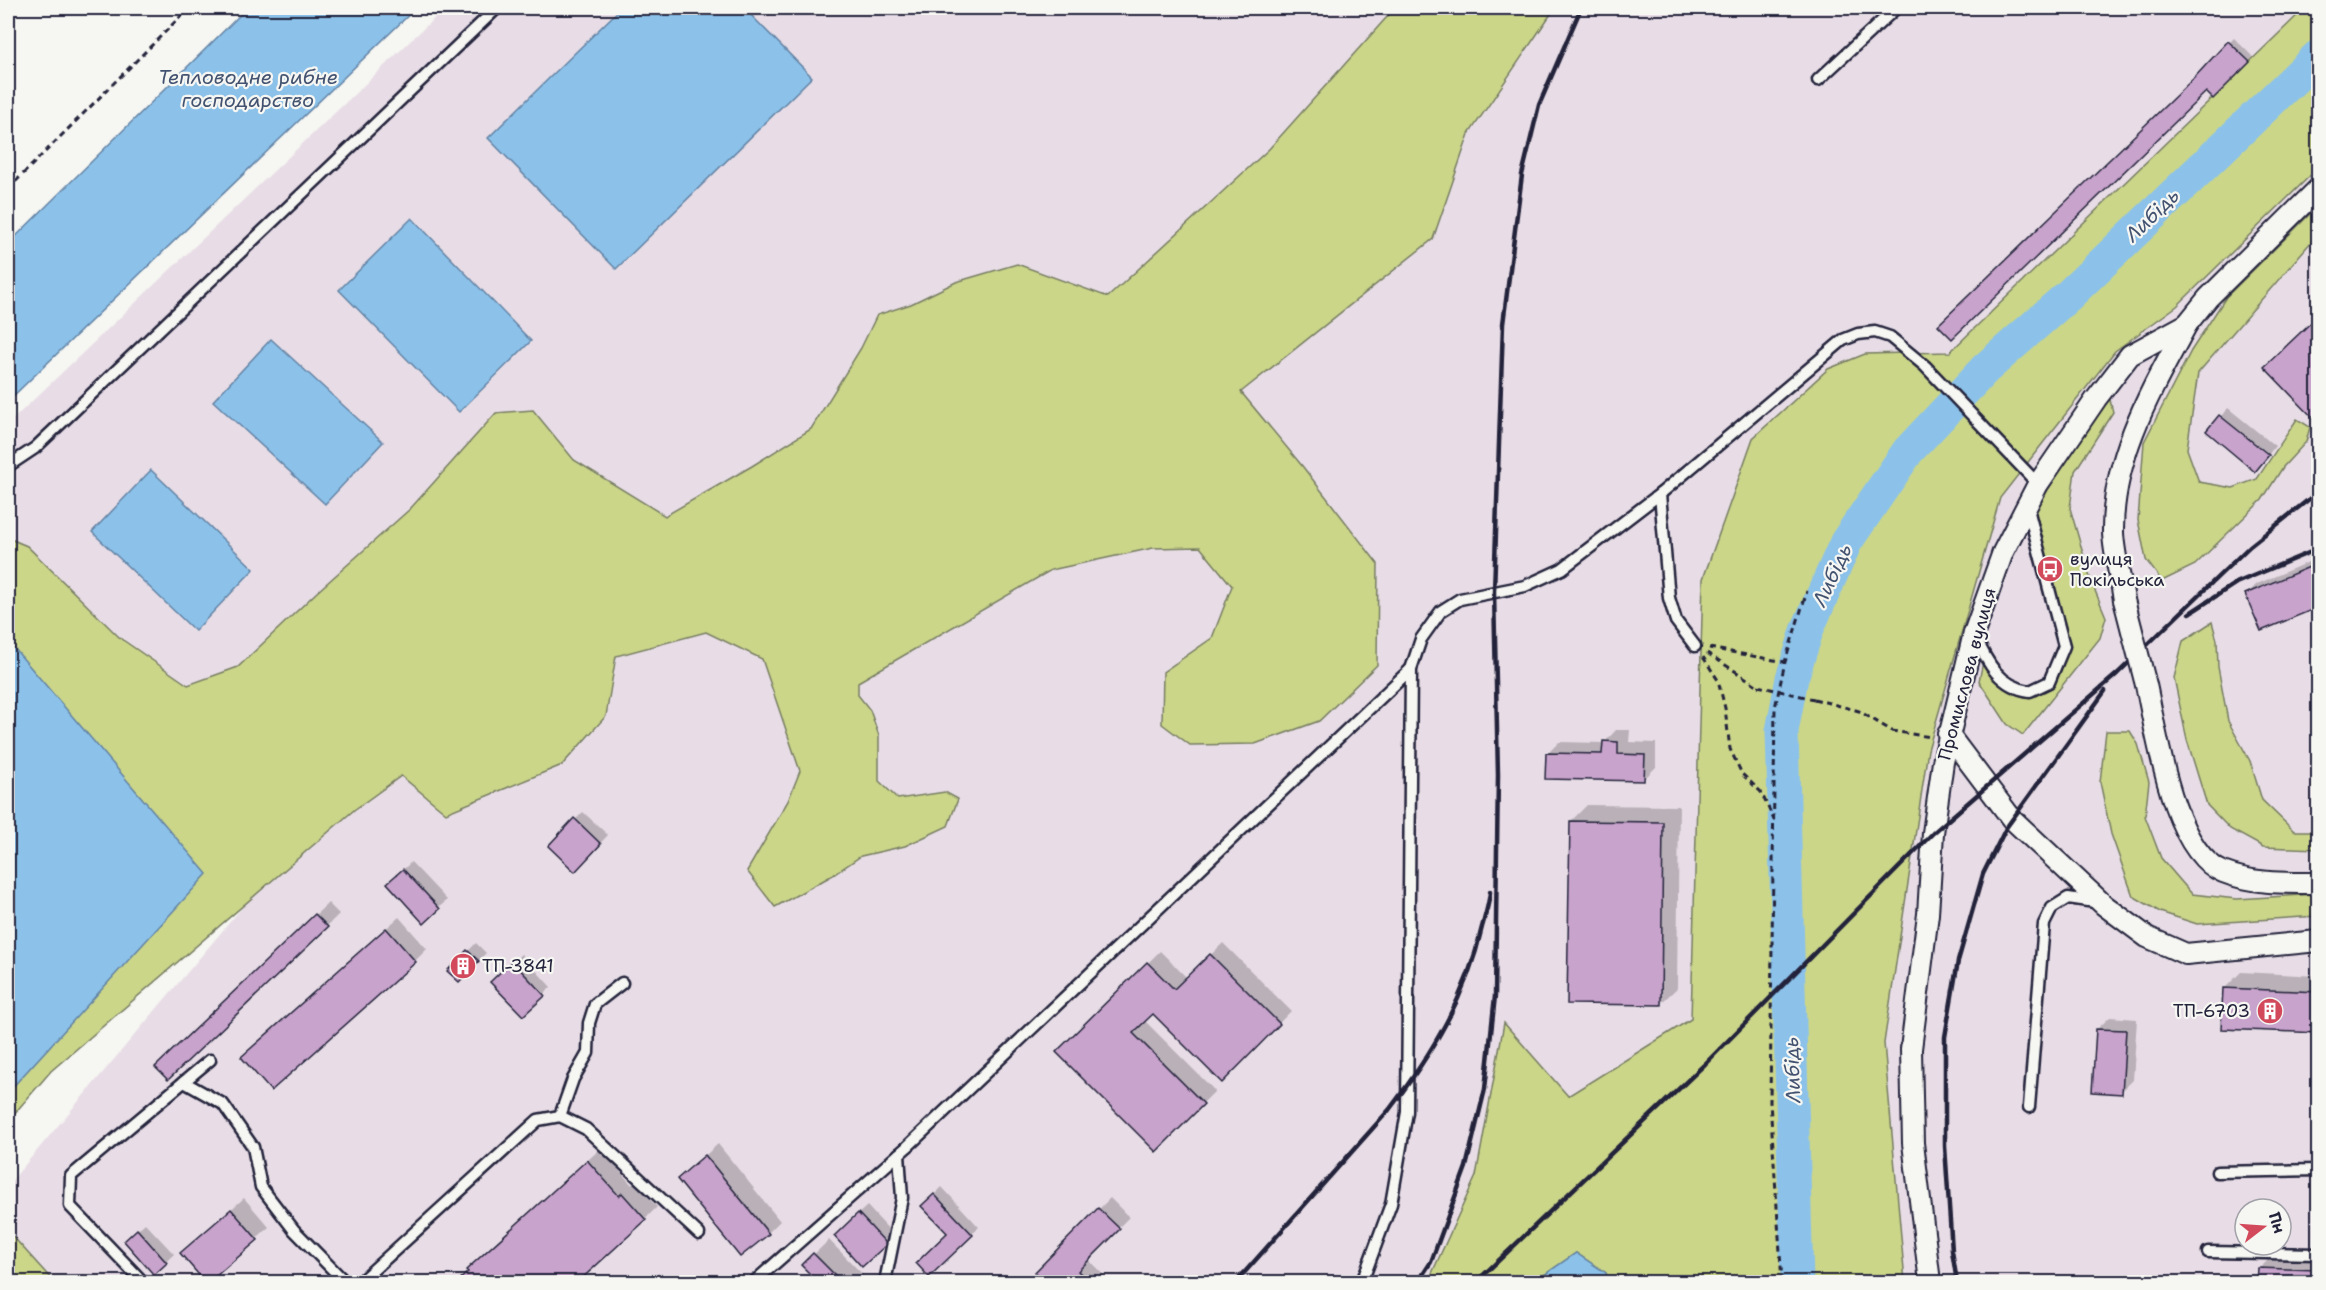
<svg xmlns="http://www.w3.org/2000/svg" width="2326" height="1290" font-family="'Shantell Sans',sans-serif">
<rect width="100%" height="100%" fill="#f6f6f2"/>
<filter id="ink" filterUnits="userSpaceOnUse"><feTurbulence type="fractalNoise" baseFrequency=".0167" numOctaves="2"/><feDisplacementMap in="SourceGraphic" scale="12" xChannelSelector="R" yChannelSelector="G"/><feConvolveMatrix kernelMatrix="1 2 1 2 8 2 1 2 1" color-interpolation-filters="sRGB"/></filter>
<g filter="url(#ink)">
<path fill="#e8dde6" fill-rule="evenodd" d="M445,8H2318V1282H8V1185L267,878L8,592V424ZM2245,1209H2281V1245H2245Z"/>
<g fill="#cbd689" stroke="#767c62" stroke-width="1.5">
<polygon points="1395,8 1555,8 1469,134 1433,239 1241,392 1303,467 1378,564 1377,665 1319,721 1255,744 1190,745 1162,724 1163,672 1212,638 1232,586 1200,547 1153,548 1051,570 858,682 858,695 870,710 879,736 879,781 898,799 945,792 958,799 948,826 905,846 861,856 833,875 775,907 747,871 788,801 800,771 762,659 706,632 616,656 606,716 562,765 446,813 401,776 354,810 51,1071 8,1121 8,538 27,546 120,638 188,685 238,667 317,592 410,509 496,413 533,410 574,460 665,516 752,466 811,429 861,348 877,315 911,304 956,282 1017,264 1108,297 1269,149"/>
<polygon points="2305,8 2318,8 2318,168 2177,306 2115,351 2000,498 1928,750 1884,1043 1905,1282 1608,1282 1606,1273 1576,1253 1534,1282 1428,1282 1476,1176 1504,1023 1568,1096 1691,1019 1703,579 1753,438 1828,369 1865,354 1950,352"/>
<polygon points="2318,206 2318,234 2198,373 2187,449 2199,482 2233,488 2257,479 2297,419 2310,427 2306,442 2283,467 2262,500 2195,565 2162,581 2146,560 2138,520 2144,442 2191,351 2226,297"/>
<polygon points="2109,396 2113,412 2075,471 2070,508 2091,581 2106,617 2100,638 2023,735 2007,724 1979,681 1984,657 2005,683 2030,691 2049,682 2063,646 2031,522 2038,505"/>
<polygon points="2212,622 2217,640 2218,667 2228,721 2250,761 2262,800 2294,831 2318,831 2318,849 2263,847 2230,829 2207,805 2187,740 2174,678 2183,641"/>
<polygon points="2106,731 2130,731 2138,744 2149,782 2145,816 2161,858 2192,894 2237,899 2318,894 2318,916 2197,924 2160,912 2133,896 2111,834 2100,782"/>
<polygon points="8,1231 54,1282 8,1282"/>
</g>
<g fill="#8cc2ea" stroke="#6282a4" stroke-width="1.5">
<polygon points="247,8 416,8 8,401 8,244"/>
<polygon points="621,8 744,8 812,77 616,269 488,138"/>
<polygon points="412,218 531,341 459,412 339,290"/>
<polygon points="271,339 383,442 325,504 213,401"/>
<polygon points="151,470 254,569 195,631 92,532"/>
<polygon points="8,641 207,874 8,1092"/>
<polygon points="1576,1253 1606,1273 1608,1282 1534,1282"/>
</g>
<g fill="#0003">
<polygon points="2234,38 2253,57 2213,97 2196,77"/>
<polygon points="2228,408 2275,446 2263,462 2208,431"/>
<polygon points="2318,558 2318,605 2247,594 2257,584"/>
<polygon points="1616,730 1630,730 1629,742 1656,743 1656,767 1644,779 1547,754 1559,742 1604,743"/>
<polygon points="1587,805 1679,806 1677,988 1660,1004 1571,821"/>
<polygon points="583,812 608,835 575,870 550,846"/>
<polygon points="411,862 447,900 424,922 389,884"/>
<polygon points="328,903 339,914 327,926 169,1055"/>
<polygon points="399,917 427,949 415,961 255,1045"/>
<polygon points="476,943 486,953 459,980 449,971"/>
<polygon points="1223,943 1291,1011 1222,1081 1153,1012 1144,1020 1215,1091 1156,1150 1058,1052 1160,951 1187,978"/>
<polygon points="521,954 551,987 523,1014 492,982"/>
<polygon points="2241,972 2318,976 2318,1032 2224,989"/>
<polygon points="2110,1017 2137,1019 2133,1080 2121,1092 2097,1029"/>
<polygon points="2318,1071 2318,1101 2317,1101"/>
<polygon points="718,1144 780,1221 768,1233 679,1179"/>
<polygon points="600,1149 632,1185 634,1182 657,1207 645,1219 576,1282 458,1282 480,1258"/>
<polygon points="942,1187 979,1227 929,1275 949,1233 923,1206"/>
<polygon points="244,1198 269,1227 207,1282 182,1253"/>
<polygon points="1110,1198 1129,1217 1088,1259 1108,1280 1105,1282 1047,1282 1037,1272"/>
<polygon points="867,1206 893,1234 884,1245 843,1228"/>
<polygon points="145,1223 174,1254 155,1272 126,1241"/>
<polygon points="829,1240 870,1282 820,1282 803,1265"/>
<polygon points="2271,1257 2318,1258 2318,1282 2259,1282 2259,1269"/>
</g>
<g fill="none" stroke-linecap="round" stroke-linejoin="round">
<polyline stroke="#8cc2ea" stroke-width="33" points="1797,1282 1782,731 1792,678 1808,628 1846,542 1908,451 1985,369 2069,295 2318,56"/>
</g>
<g fill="#c8a3cb" stroke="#22223b" stroke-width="1.5">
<polygon points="2228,41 2250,62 2213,99 2206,92 1952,339 1938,325 2193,79"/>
<polygon points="2319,315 2319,424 2264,367"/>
<polygon points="2219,415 2269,455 2255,472 2206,431"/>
<polygon points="2319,563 2319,607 2261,631 2245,594"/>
<polygon points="1603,741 1618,742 1618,754 1645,755 1644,781 1545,779 1546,753 1602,754"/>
<polygon points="574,818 601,844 575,872 548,846"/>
<polygon points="1570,821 1663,822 1661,1005 1567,1004"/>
<polygon points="403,869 440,909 424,924 387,883"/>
<polygon points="315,914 328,927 168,1080 155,1067"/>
<polygon points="386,928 416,962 271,1091 241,1057"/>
<polygon points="467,950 479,961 459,982 447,971"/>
<polygon points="1210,954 1280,1024 1222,1083 1153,1014 1133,1033 1204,1104 1156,1152 1056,1052 1147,962 1174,989"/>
<polygon points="512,961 545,996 523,1016 490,982"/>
<polygon points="2223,988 2319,992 2319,1033 2221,1029"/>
<polygon points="2096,1029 2126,1030 2122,1094 2092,1092"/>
<polygon points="705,1155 769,1234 740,1257 677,1179"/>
<polygon points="587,1160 619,1196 622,1193 646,1220 578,1282 457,1282 468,1272 466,1270"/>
<polygon points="934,1194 973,1235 929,1277 916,1263 947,1233 921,1206"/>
<polygon points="1098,1208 1120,1229 1078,1271 1089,1282 1046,1282 1035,1272"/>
<polygon points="231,1209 258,1240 209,1282 205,1282 180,1253"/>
<polygon points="858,1213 885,1242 885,1246 862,1267 834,1236"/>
<polygon points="137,1229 167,1263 154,1275 124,1241"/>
<polygon points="813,1253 842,1282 818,1282 801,1265"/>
<polygon points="2258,1268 2319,1270 2319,1282 2257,1282"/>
</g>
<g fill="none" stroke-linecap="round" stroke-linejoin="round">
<defs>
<g id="lane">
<polyline points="1818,80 1896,8"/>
<polyline points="8,466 35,448 497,8"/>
<polyline points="1660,494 1669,598 1676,621 1695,646"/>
<path d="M1975,636C1987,663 2000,687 2030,691L2049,682L2064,646L2027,505"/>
<polyline points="184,1082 223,1104 253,1147 261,1187 294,1230 345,1282"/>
<polyline points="2029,1107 2044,924 2052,908 2068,898 2095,902"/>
<polyline points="560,1116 573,1079 588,1053 589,1023 595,1004 622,983"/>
<polyline points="2217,1172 2318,1170"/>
<polyline points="2208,1252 2318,1254"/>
<polyline points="143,1282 70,1206 71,1176 210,1060"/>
<polyline points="360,1282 538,1120 560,1116 586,1129 699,1234"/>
<polyline points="754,1282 907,1147 1411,669"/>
<polyline points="885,1282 902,1198 899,1154"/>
<polyline points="1362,1282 1391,1204 1407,1112 1411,669 1421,639 1441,611 1460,599 1525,586 1562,569 1660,494 1843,340 1858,334 1875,332 1890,337 1925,366 2038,484"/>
</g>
<g id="street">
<path d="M2124,600C2121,579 2114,555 2113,533C2112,456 2152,389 2187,324"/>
<path d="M2146,685C2157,734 2172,851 2223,872C2253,884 2286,883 2318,883"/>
<polyline points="1948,734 2012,819 2104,905 2147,937 2186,954 2318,941"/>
<polyline points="1930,1282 1913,1143 1911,1049 1928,914 1933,833 1943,762 1974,633 2003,552 2038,484 2096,399 2130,355 2187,324 2208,298 2318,189"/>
</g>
</defs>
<use href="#lane" stroke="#22223b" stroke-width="15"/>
<use href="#street" stroke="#22223b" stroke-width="24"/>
<g stroke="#22223b" stroke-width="3" stroke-dasharray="6 4.5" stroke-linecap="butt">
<polyline points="8,189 189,8"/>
<polyline points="1709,648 1785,662"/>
<polyline points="1707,653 1758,686"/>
<polyline points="1703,657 1718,680 1725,708 1730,749 1742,774 1761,792 1773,818"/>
<polyline points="1814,699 1859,711 1892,731 1931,737"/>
<polyline points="1782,1282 1770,1102 1775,708 1785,662 1807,591"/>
</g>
<use href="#lane" stroke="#f6f6f2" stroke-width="10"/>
<use href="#street" stroke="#f6f6f2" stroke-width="20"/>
<g stroke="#22223b" stroke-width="4.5">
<polyline points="2190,613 2236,583 2318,549"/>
<path d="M1236,1282L1389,1110C1431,1055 1467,996 1482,927C1485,916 1489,904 1490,892"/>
<polyline points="1418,1282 1431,1262 1466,1167 1485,1089 1495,996 1498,775 1494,592 1503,324 1522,175 1539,105 1581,8"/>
<polyline points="1476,1282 1705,1064 1933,833 2117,674 2250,546 2318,492"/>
<polyline points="1957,1282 1952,1251 1945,1146 1945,1037 1958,961 1983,874 2006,828 2105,691"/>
</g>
<defs>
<polyline id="street-bridge" points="2124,600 2146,685"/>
</defs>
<use href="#street-bridge" stroke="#22223b" stroke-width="24" stroke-linecap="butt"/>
<polyline stroke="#22223b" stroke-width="3" stroke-dasharray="6 4.5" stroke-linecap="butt" points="1758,686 1814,699"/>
<use href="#street-bridge" stroke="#f6f6f2" stroke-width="20"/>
</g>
</g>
<defs>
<symbol id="bus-disc" viewBox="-11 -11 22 22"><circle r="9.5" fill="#d1495b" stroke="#f6f6f2"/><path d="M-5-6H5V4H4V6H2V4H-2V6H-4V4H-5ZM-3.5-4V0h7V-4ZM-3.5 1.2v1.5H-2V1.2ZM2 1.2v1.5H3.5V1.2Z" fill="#fff"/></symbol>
<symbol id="building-disc" viewBox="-11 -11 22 22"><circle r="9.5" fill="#d1495b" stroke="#f6f6f2"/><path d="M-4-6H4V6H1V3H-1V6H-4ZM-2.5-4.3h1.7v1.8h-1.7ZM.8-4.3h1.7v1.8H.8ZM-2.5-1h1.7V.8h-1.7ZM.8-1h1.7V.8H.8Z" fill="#fff"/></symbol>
</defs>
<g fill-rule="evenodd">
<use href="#bus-disc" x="2035" y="554" width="30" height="30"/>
<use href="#building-disc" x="448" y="951" width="30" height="30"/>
<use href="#building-disc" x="2255" y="996" width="30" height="30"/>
</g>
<g text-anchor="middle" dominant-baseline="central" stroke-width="4.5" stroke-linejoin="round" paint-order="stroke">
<g font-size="18" fill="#22223b" stroke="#f6f6f2" text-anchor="start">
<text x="2070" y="559">вулиця<tspan x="2070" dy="21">Покільська</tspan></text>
<text x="482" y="966">ТП-3841</text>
<text x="2250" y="1011" text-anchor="end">ТП-6703</text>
</g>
<g font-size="18" fill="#22223b" stroke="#f6f6f2">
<text transform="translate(1967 674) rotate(-75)">Промислова вулиця</text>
</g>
<g font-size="20" font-style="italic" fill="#425270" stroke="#f6f6f2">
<text x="248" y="77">Тепловодне рибне<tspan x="248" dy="23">господарство</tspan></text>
<text transform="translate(2152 215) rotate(-44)">Либідь</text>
<text transform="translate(1832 575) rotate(-65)">Либідь</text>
<text transform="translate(1792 1070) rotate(-92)">Либідь</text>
</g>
</g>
<rect width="2326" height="1290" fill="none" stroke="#f6f6f2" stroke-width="30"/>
<rect x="15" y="15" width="2296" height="1260" fill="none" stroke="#22223b" stroke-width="2" filter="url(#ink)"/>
<g transform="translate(2263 1227) rotate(73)"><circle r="28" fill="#f6f6f2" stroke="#a1a1a9" stroke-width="1.5"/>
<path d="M0-4.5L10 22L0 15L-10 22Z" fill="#d1495b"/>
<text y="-9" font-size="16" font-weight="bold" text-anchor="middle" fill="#22223b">Пн</text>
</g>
</svg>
